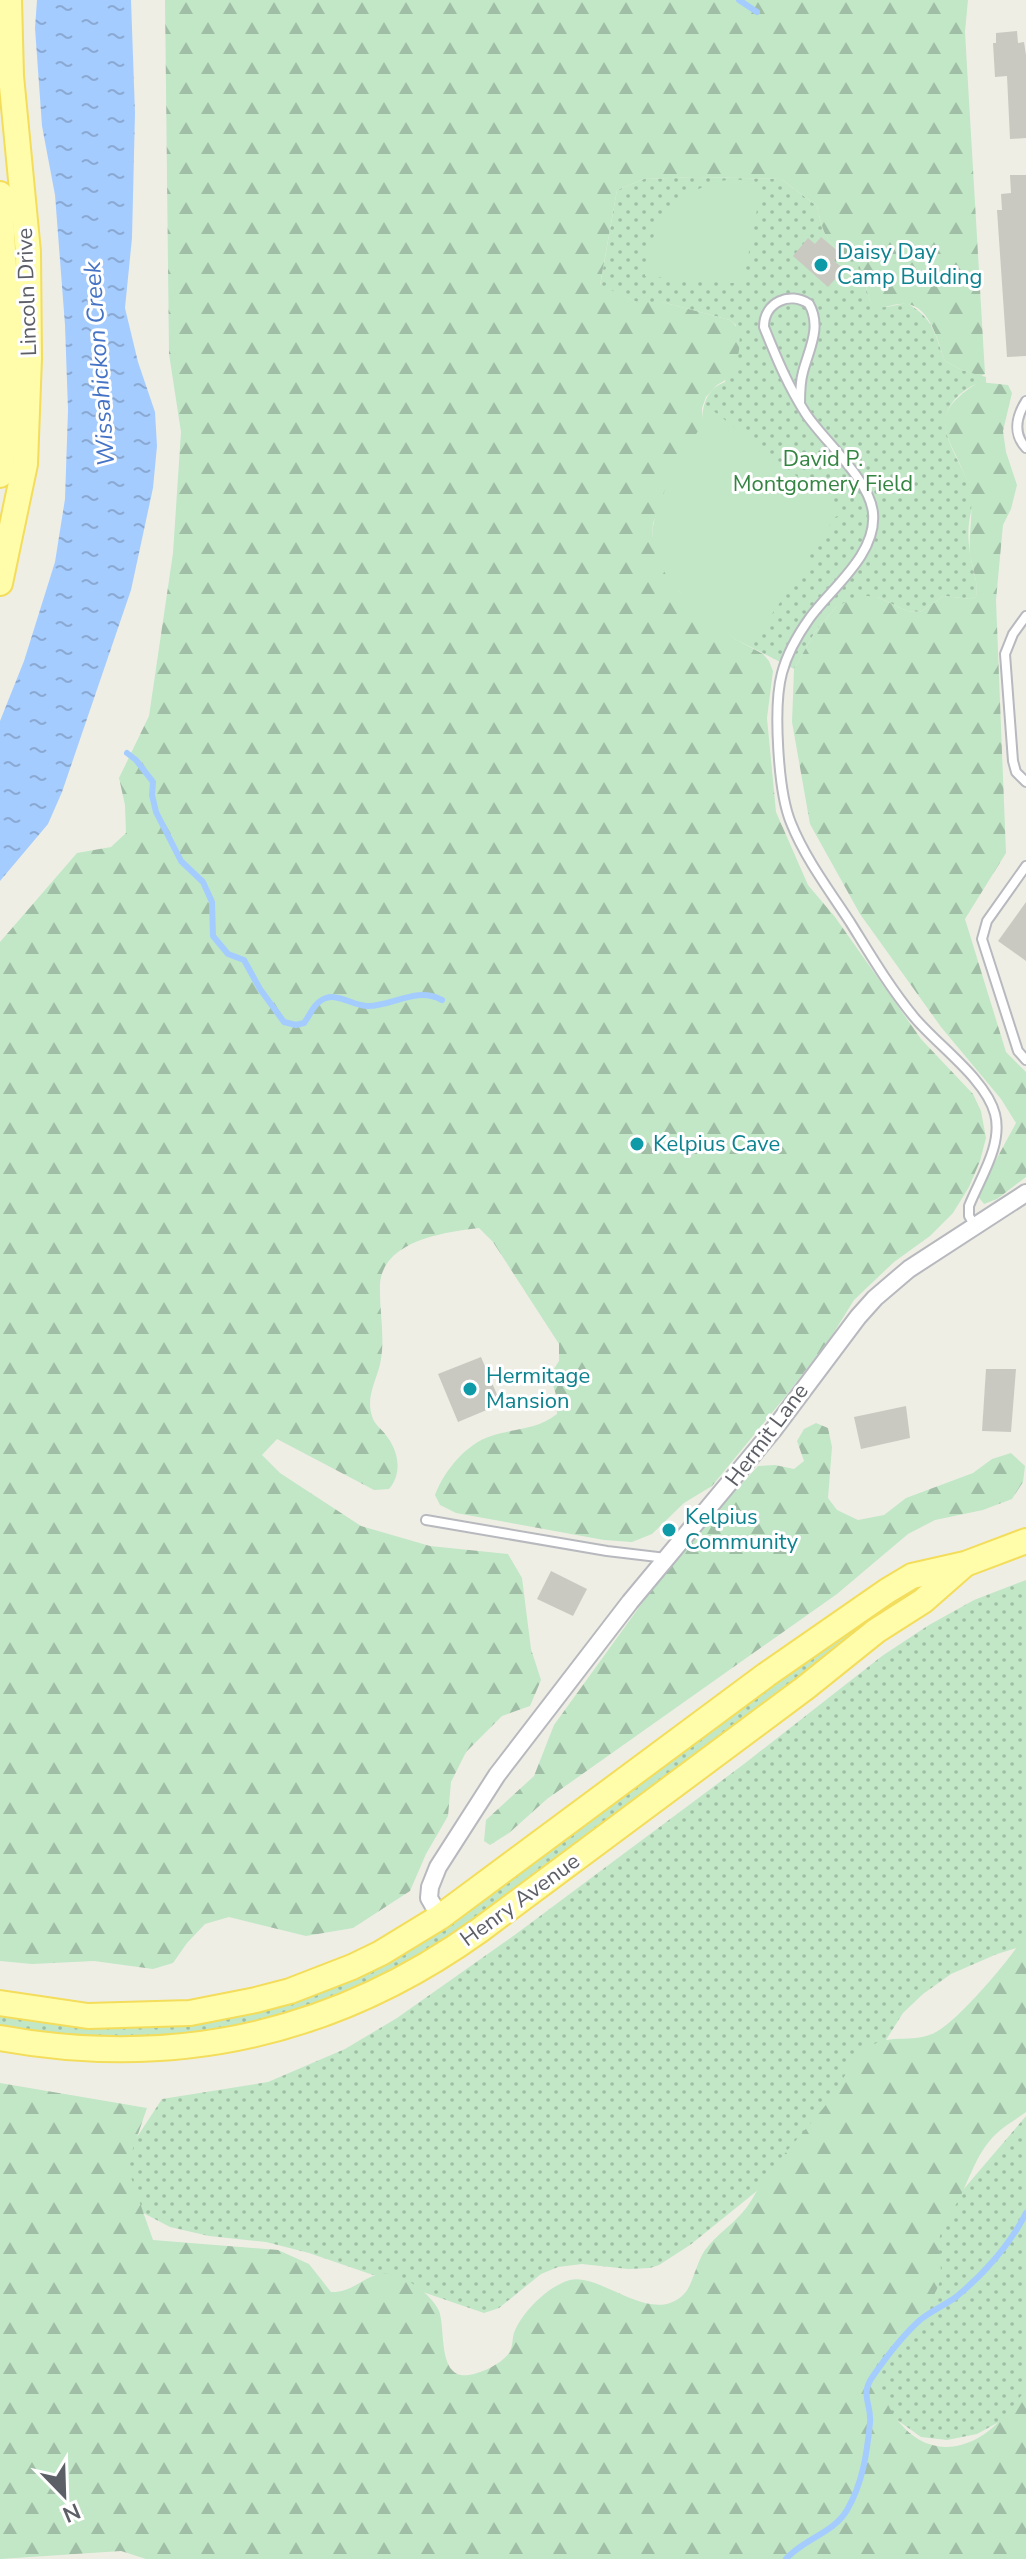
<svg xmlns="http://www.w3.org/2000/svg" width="1026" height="2559" font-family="'Nunito Sans',sans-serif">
<defs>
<pattern id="green-dots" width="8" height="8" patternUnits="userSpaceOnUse" patternTransform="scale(2)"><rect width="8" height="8" fill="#c1e7c6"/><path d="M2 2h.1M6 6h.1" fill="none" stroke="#a0bea5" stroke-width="1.8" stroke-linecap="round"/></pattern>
<pattern id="forest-firs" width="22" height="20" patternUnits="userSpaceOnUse" patternTransform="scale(2)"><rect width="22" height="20" fill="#c1e7c6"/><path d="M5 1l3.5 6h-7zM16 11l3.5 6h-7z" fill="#a0bea5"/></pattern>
<pattern id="water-ripples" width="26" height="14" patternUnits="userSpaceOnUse" patternTransform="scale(2)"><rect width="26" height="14" fill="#a5ccff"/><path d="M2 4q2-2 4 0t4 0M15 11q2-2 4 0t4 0" fill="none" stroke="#8aa9d2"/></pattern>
</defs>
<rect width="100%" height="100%" fill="#efeee5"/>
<g fill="url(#green-dots)">
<path d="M696,177L781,179L817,206C823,234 828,251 858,259L870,301L887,307L907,303C935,320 934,333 945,361L962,370L986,377V383C976,382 967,388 959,395C924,428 968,463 972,498C973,507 970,515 969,523C967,539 970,557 974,572C976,581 978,588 976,597L970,599L944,596L920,612L907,611L877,597L836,607L815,632L794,669L735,639L702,425C702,406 706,389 725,382L736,325L730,320L662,302H637L600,286L617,190L644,179Z"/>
<polygon points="1026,1580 1026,1945 997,1954 951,1974 923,1994 903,2013 884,2043 773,2178 690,2245 659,2265 650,2268 628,2269 582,2264 558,2267 541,2274 499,2308 484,2313 309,2253 266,2242 209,2236 170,2227 128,2205 116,2169 162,2099 268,2082 345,2049 397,2018 516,1934 744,1764 882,1656 929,1625 974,1600"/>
<polygon points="921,1582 926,1585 452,1938 341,1998 218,2032 104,2040 0,2028 0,2014 67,2024 160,2026 300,1998"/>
<polygon points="1026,2116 1026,2407 977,2434 947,2440 921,2437 893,2417 875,2396 874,2366 933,2225"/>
</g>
<g fill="url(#forest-firs)">
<path d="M165,0H968L965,32L985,374L981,376L962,370L945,361C938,343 931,306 906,304C898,303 888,307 879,308L870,301L858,259C828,251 823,234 817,206L781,179L696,177L644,179L617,190L600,285L637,302H662L730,320C747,333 737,357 734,375L717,385L706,397L702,408V425L662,500L653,523L652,536L679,591L735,639L763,654L769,661L773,671L767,718L776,812L808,885L835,917L921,1039L973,1094L981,1111L986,1138L980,1161L969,1187L953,1213L930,1236L894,1262L854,1300L831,1337L785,1397L712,1486L684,1503L652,1534L632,1542L604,1540L456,1513L440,1505L435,1495C444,1471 466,1444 491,1436C515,1428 537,1430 557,1414L556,1395L550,1375L559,1361V1344L493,1242L479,1228C446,1232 383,1240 380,1284C379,1309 385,1335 381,1359C378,1380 364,1396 373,1419C376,1426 384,1431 388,1438C399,1453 402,1474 389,1489L374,1490L277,1439L262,1455L280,1473L361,1526L430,1546L508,1554L522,1578L531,1649L541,1680L530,1706L502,1716L466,1752L451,1782L448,1816L426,1854L410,1891L353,1928L306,1936L229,1917L205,1924L187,1943L173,1963L153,1969L94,1961L32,1964L0,1961V942L77,853L111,847L126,833L125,805L119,778L149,716L173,553L181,432L169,354Z"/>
<path d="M979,382L1008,385L1012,393L1003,431L1006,452L1017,485L1011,509L1003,525L996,600L1006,853L965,919L1006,1052L1026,1072V1177L997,1199L984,1204L977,1195L1016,1123L1001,1099L941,1027L860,914L810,824L792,722L794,669L815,632L836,607L859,595L877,597L907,611L920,612L944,596L970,599L976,597C979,583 972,568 970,554C968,532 975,508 969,487C954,438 919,419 979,382Z"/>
<polygon points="816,1423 828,1428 832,1447 828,1498 837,1510 858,1520 884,1515 906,1498 973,1473 992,1459 1011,1453 1025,1466 1023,1482 1012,1499 983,1510 935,1520 908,1534 837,1594 547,1799 509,1833 490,1845 484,1841 486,1820 534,1776 554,1725 653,1588 702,1527 758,1466 775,1465 794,1469 804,1461 797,1441 804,1429"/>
<path d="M1026,1940V2112C1017,2119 1005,2125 996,2134C978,2151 971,2175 960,2197C954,2210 943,2222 940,2236C936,2255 946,2270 937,2289C923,2319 893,2338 876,2366C883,2417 923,2468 978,2438C997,2428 1012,2406 1026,2390V2559H146L121,2551L0,2559V2083L147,2108L127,2166L153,2240L278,2250L309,2264L331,2292C359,2293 368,2266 398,2276C412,2281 433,2297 439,2311C446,2329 437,2380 469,2375C482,2373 504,2363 510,2351C513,2346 512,2339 514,2333C522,2312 548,2286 570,2280C602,2273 652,2327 684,2294C693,2285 696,2263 705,2250C717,2234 735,2223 747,2207C754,2197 759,2186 767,2176C786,2150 809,2127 829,2101C839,2087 847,2069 859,2056C884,2029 905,2045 932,2034C954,2026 1005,1965 1020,1943Z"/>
</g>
<g fill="#c1e7c6">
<path d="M734,179L762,183L744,278L736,283H725L645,276C647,223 681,185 734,179Z"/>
<path d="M711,409L832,504L839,506L841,515L835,517L806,560L808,562L752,643H743L735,639C705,615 665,588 654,549C642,512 693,442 711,409Z"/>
</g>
<polygon fill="url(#water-ripples)" points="37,0 131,0 135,113 132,238 125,308 138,362 155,412 157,446 153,488 131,590 62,792 48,824 0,881 0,721 24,661 55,562 65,499 68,410 65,325 55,195 42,126 35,28"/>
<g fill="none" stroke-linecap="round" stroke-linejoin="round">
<g stroke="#a5ccff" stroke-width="6">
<polyline points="739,0 757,12"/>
<path d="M127,753L136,760L153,782L152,795L156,812L181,861L203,882L212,902L213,936L228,954L244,960L260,989L284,1022L296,1025L304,1023C309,1017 313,1006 319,1002C335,989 351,1006 368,1006C394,1006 416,986 442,1000"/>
<path d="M786,2559C803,2539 834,2533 847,2510C863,2483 867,2452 870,2423C872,2403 859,2396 873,2376C887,2356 902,2336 920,2320C931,2311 945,2305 956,2297C983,2275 1010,2245 1026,2213"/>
</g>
</g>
<g fill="#cac9c1">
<polygon points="1017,31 1018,43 1024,42 1026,55 1026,138 1010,139 1007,76 995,77 993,43 996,43 996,33"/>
<polygon points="1010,175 1026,175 1026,356 1007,357 997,210 1002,210 1001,194 1011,193"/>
<polygon points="821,237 840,253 834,261 844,269 828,287 793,256 808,238 815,244"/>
<polygon points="1026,902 1026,961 998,941"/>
<polygon points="481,1357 501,1404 458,1422 438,1374"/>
<polygon points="986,1369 1016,1369 1011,1432 982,1431"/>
<polygon points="906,1406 910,1438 861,1449 854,1417"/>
<polygon points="551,1571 587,1589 573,1616 537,1599"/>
</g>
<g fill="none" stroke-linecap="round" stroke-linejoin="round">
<defs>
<g id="lane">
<path d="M1026,401C1016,417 1013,434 1026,448"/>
<path d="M800,404C800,393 800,382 803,372C809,349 822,327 809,304C790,291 764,302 764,327C776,357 788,386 806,414C824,441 870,480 873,513C877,555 830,589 809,619C797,636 787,654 782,673C773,706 778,792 791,823C805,858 829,890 850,922C870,954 890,988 914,1017C937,1045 986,1079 995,1114C1003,1145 980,1178 969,1206V1216L975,1226"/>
<polyline points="1026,616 1013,634 1005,654 1013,761 1016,772 1026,782"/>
<polyline points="1026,866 987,921 982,939 1018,1051 1026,1060"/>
<polyline points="426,1520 607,1551 666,1558"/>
</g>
<polyline id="street" points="440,1917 429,1898 430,1887 438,1867 497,1775 630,1602 774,1429 858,1317 875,1298 909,1269 1026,1193"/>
<g id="primary">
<polyline points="0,194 7,324 5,430 0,475"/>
<polyline points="0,583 25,464 29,358 28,252 11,76 9,0"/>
<polyline points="0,2003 88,2016 190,2013 256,2000 290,1991 352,1967 381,1953 440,1917 766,1675 887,1591 912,1576 965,1564 1026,1541"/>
<path d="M0,2038C176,2070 335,2034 480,1930L805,1688L876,1631L923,1601L964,1565"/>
</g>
</defs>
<use href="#lane" stroke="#b7b9bf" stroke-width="12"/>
<use href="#street" stroke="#b7b9bf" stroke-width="20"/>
<use href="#primary" stroke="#f3dd5a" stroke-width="28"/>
<use href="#lane" stroke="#fff" stroke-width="8"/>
<use href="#street" stroke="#fff" stroke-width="16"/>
<use href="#primary" stroke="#fffcaa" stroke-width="24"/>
</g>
<g fill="#0f9aa8" stroke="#fff" stroke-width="3">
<circle cx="821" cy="265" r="8"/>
<circle cx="637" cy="1144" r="8"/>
<circle cx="470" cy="1389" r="8"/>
<circle cx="669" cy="1530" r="8"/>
</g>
<g text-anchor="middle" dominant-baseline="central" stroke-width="6" stroke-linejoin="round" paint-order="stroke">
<g font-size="22" fill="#0d838f" stroke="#fff" text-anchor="start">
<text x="837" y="252">Daisy Day<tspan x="837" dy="25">Camp Building</tspan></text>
<text x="653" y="1144">Kelpius Cave</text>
<text x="486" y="1376">Hermitage<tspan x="486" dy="25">Mansion</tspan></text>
<text x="685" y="1517">Kelpius<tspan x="685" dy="25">Community</tspan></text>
</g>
<g font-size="22" fill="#5d5f66" stroke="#fff">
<text transform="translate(27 292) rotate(-92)">Lincoln Drive</text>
<text transform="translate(767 1435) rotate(-53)">Hermit Lane</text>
<text transform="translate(520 1900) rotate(-36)">Henry Avenue</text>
</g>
<g font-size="22" fill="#348542" stroke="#fff">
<text x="823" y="459">David P.<tspan x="823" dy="25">Montgomery Field</tspan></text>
</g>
<g font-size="24" font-style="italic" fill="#4573c5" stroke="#fff">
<text transform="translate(99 364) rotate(-94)">Wissahickon Creek</text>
</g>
</g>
<g transform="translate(64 2495) rotate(157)" stroke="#ffffff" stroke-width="6" paint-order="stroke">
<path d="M0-6L14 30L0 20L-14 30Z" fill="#5d5f66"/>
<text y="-12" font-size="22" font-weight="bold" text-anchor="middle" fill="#5d5f66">N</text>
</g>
</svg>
